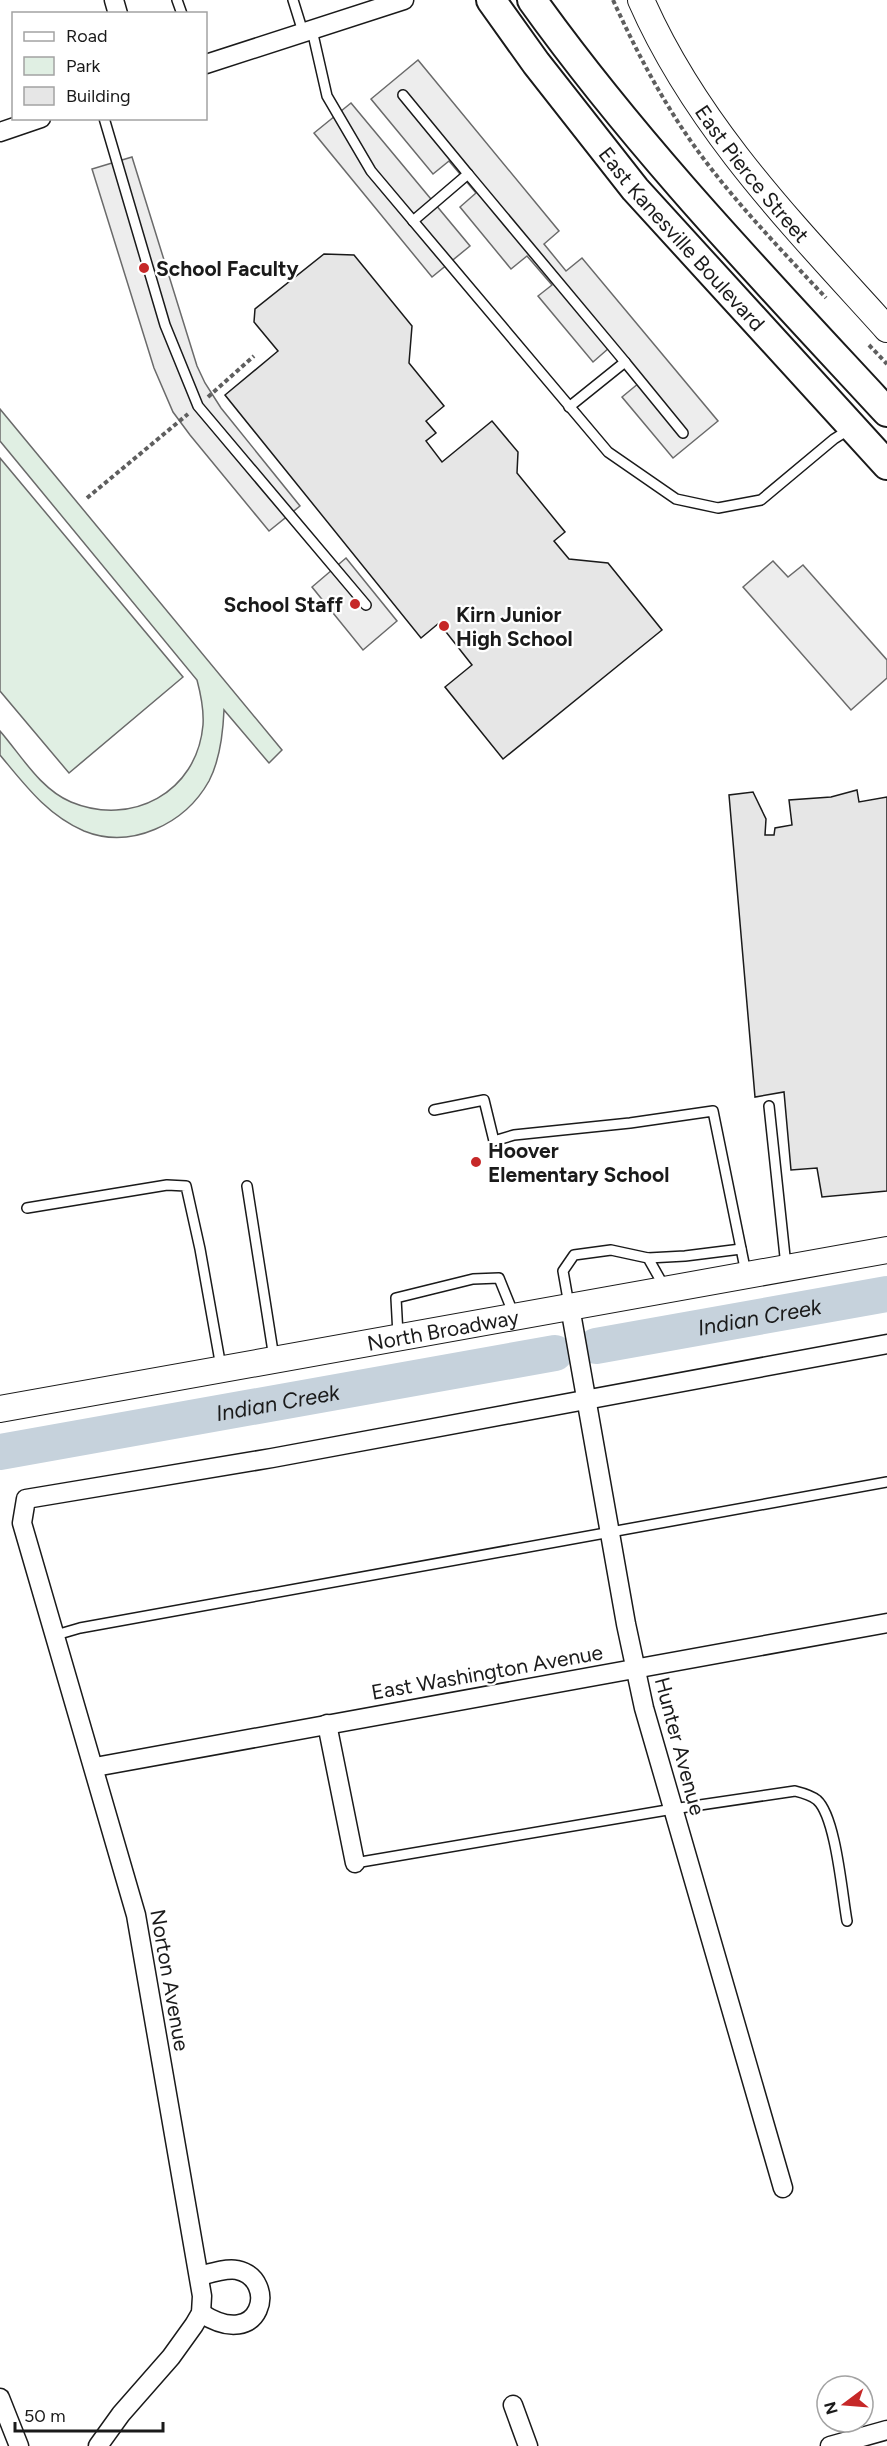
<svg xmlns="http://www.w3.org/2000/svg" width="887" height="2446" font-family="Figtree,sans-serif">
<rect width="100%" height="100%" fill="#fff"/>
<g fill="#e0efe3" stroke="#6a6a6a" stroke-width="1.5">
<path d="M0,409L282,750L269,763L224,710C223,734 220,760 209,781C185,824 131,850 84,831C47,815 25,785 0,755V731C21,755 40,789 71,802C131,827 197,793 203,725C204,710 201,695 197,680L0,441Z"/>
<polygon points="0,458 183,677 69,773 0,691"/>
</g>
<g fill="#ededed" stroke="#6a6a6a" stroke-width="1.5">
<polygon points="418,60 559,231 544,244 566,271 582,258 718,421 673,458 622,397 639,383 609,348 593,362 538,296 552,285 527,256 511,269 460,207 476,193 449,161 433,174 371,99"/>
<polygon points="351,103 470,246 432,277 314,133"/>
<polygon points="132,157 197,366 205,383 221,408 300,506 269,531 190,435 173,412 154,368 92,169"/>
<polygon points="346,558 397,621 363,650 312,587"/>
<polygon points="773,561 788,577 803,565 887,660 887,678 851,710 743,587"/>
</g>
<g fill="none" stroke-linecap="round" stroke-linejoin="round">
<g stroke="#c6d2dc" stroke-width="36">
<path id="s1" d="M596,1346L887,1294"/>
<path id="s2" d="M0,1452L555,1353"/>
</g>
</g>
<g fill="#e6e6e6" stroke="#1a1a1a" stroke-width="1.5">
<polygon points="324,254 354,255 412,326 409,363 444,406 426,421 436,433 426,441 442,462 492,421 518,452 517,473 565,532 554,541 569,559 608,563 662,630 503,759 445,687 472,665 439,623 421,638 225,395 278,351 254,322 255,309"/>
<polygon points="857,790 859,802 887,797 887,1191 822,1197 817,1168 791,1170 784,1092 755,1097 729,795 753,792 766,819 765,835 774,835 775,828 792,825 789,800 831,797"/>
</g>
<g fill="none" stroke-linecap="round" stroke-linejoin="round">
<defs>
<g id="lane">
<polyline points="177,0 182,14"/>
<polyline points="293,0 303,32"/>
<polyline points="312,30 327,96 371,171 608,452 676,499 718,508 761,500 834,439 850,429"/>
<polyline points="403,95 468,174"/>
<polyline points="104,118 165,325 198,406 366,605"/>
<polyline points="413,221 468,174 625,362 569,407"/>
<polyline points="625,362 683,433"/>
<polyline points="769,1106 786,1266"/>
<polyline points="434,1110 484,1100 494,1141 514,1135 630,1123 713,1111 746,1273"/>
<polyline points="247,1186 274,1358"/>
<polyline points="27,1208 167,1185 186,1186 200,1249 221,1367"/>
<polyline points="648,1258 685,1256 741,1249"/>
<polyline points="569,1305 563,1271 574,1255 611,1250 648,1258 665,1288"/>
<polyline points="398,1335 396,1298 473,1279 499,1278 514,1315"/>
<polyline points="56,1635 80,1628 887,1482"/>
<path d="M355,1863L673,1809L795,1791C803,1793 811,1795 817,1800C836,1817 842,1894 847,1921"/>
</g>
<g id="street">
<polyline points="114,0 118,14"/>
<polyline points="206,64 404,0"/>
<polyline points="0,132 41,118"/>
<polyline points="570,1307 626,1624 644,1708 783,2188"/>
<polyline points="327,1724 355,1863"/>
<polyline points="95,1767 887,1623"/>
<path d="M200,2276C211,2273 226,2268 237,2270C279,2279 262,2353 201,2313"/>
<polyline points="0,2398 19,2446"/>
<polyline points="513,2405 528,2446"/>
<polyline points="98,2446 121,2414 171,2357 194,2325 201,2313 202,2296 136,1915 22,1523 26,1499 272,1458 887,1344"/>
<polyline points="830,2446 887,2430"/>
</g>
<g id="secondary">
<path id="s3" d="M641,0C697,128 795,227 887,329"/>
<path id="s4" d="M0,1409L887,1250"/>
</g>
<g id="primary">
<path id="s5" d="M491,0L536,63L635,189L887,465"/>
<path d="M532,0C638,148 764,279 887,412"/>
</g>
</defs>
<use href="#lane" stroke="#1a1a1a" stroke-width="12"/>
<use href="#street" stroke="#1a1a1a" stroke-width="21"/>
<use href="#secondary" stroke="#1a1a1a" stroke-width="28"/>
<use href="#primary" stroke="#1a1a1a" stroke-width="32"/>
<g stroke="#5f5f5f" stroke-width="4" stroke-dasharray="4.5 3" stroke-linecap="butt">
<path d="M613,0C632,42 653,83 678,122C719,186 774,242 826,298"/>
<polyline points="869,345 887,364"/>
<polyline points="208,397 254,356"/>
<polyline points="87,498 188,414"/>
</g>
<use href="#lane" stroke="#fff" stroke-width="9"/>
<use href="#street" stroke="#fff" stroke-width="18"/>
<use href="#secondary" stroke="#fff" stroke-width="26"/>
<use href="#primary" stroke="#fff" stroke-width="28"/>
</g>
<g fill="#c62828" stroke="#fff" stroke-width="2">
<circle cx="144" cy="268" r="6"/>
<circle cx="355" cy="604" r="6"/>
<circle cx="444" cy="626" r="6"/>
<circle cx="476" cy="1162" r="6"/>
</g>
<g text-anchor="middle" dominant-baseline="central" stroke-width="4.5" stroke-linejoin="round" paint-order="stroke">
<g font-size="21" fill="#1a1a1a" stroke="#fff">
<text stroke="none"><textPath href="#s3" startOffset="207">East Pierce Street</textPath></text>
<text stroke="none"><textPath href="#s5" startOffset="306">East Kanesville Boulevard</textPath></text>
<text stroke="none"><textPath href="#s4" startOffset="450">North Broadway</textPath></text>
<text transform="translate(487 1672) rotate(-10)">East Washington Avenue</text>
<text transform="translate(680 1746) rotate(75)">Hunter Avenue</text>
<text transform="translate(170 1980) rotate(80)">Norton Avenue</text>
</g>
<g font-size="21" font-weight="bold" fill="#1a1a1a" stroke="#fff" text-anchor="start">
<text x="156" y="268">School Faculty</text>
<text x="343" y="604" text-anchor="end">School Staff</text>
<text x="456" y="614">Kirn Junior<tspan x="456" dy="24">High School</tspan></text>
<text x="488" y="1150">Hoover<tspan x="488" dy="24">Elementary School</tspan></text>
</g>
<g font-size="22" font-style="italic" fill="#1a1a1a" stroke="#fff">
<text stroke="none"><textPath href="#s1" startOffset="166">Indian Creek</textPath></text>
<text stroke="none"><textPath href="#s2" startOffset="282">Indian Creek</textPath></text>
</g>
</g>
<rect x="12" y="12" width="195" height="108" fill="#ffffff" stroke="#a3a3a3" stroke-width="1.5"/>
<rect x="24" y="32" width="30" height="9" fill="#ffffff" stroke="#a3a3a3" stroke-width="1.5"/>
<text x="66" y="42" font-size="18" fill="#1a1a1a">Road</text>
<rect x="24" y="57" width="30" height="18" fill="#e0efe3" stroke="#a3a3a3" stroke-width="1.5"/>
<text x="66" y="72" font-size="18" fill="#1a1a1a">Park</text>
<rect x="24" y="87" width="30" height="18" fill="#e6e6e6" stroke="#a3a3a3" stroke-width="1.5"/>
<text x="66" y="102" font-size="18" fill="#1a1a1a">Building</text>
<g transform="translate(845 2404) rotate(254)"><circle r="28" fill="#ffffff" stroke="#a3a3a3" stroke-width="1.5"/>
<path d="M0-4.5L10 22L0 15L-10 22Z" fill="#c62828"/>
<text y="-9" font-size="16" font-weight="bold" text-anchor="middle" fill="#1a1a1a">N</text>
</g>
<path d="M15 2422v9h148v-9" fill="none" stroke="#1a1a1a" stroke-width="3"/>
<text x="24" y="2422" font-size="18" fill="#1a1a1a" stroke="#ffffff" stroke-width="4.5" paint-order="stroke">50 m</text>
</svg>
